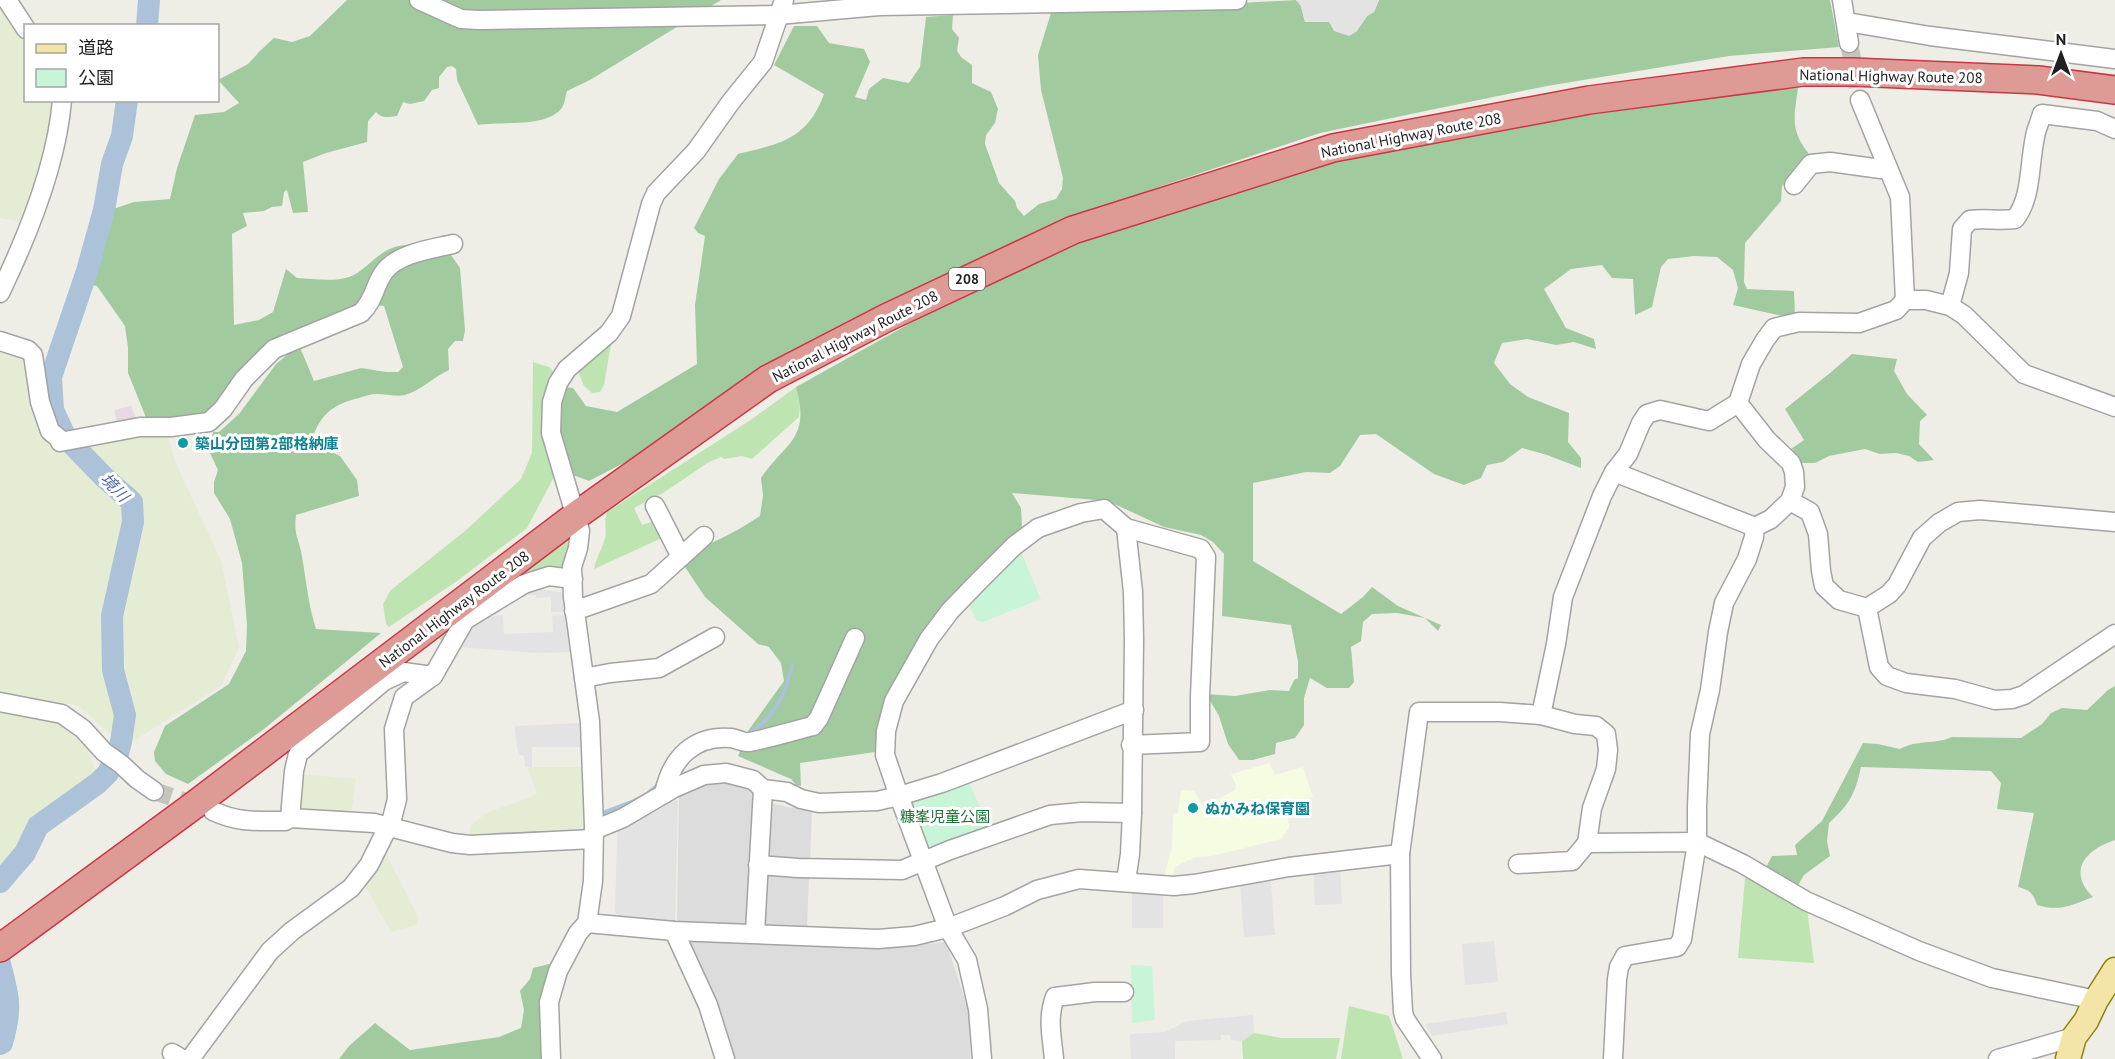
<svg xmlns="http://www.w3.org/2000/svg" width="2115" height="1059" font-family="'PT Sans','Noto Sans JP',sans-serif">
<rect width="100%" height="100%" fill="#efeee6"/>
<g fill="#dddcdc">
<polygon points="702,781 741,782 755,793 751,930 677,922 679,795"/>
<polygon points="770,802 786,807 812,810 810,864 765,857"/>
<polygon points="763,873 809,874 807,929 762,928"/>
<polygon points="685,941 845,946 906,946 946,942 969,1012 970,1059 730,1059"/>
</g>
<polygon fill="#e7d9e1" points="131,406 137,421 118,426 114,410"/>
<polygon fill="#f5fce2" points="1270,763 1275,775 1303,767 1313,797 1287,805 1289,828 1281,839 1212,856 1195,857 1175,867 1172,877 1175,882 1164,877 1172,846 1173,814 1178,813 1181,790 1194,791 1203,807 1235,790 1236,785 1231,774"/>
<g fill="#e4ecd4">
<polygon points="0,0 25,34 26,100 57,101 54,130 25,222 0,218"/>
<polygon points="0,353 21,353 32,375 47,436 69,450 127,505 130,522 109,614 109,670 121,714 119,742 79,706 0,692"/>
<polygon points="167,432 175,461 221,561 239,647 221,686 133,741 118,671 116,616 139,517 137,501 77,443"/>
<polygon points="0,710 52,719 91,751 93,766 99,774 33,820 16,847 0,867"/>
<polygon points="527,767 583,767 587,819 580,831 469,838 470,826 486,813 530,797 537,793"/>
<polygon points="302,774 356,779 351,816 293,815"/>
<polygon points="385,852 419,918 416,925 391,932 363,882"/>
</g>
<g fill="#bde4b1">
<polygon points="612,338 604,385 600,392 592,393 584,386 577,369"/>
<polygon points="533,362 549,367 556,374 556,473 527,528 457,581 389,627 386,624 383,604 391,590 465,531 521,479 532,453"/>
<path d="M796,387L800,403L799,417L752,459L742,456L725,459L721,457L709,462L663,493L634,508L642,525L661,519L664,537L594,569C596,559 601,551 604,541C608,532 603,522 607,512L752,419Z"/>
<polygon points="564,539 571,540 565,568 539,580 443,642 436,636"/>
<polygon points="1746,867 1806,901 1814,963 1738,958"/>
<polygon points="1349,1006 1389,1016 1403,1059 1341,1059"/>
<polygon points="1254,1033 1281,1038 1340,1038 1336,1059 1243,1059 1242,1041"/>
</g>
<g fill="#a1ca9f">
<path d="M347,0H721L590,80L567,91C565,97 565,105 561,109C545,128 500,121 478,125L457,80L456,69L452,66L447,67L439,77V88L432,90L424,101L410,104L403,102L397,116C388,117 382,119 376,112L368,121L367,142L326,153L303,162L308,212L293,213L287,190L284,192L282,206L272,207L264,211L243,213L247,226L232,234L234,325L259,320L273,312L286,269L297,278C313,279 334,282 349,277C364,272 376,254 392,248C407,242 428,246 444,245L460,268L465,330L463,341H455L448,349L449,370C433,377 422,390 405,395C396,397 386,394 377,394C371,394 365,396 359,398C331,405 320,415 311,442L340,456L357,480L359,496L296,515C294,534 297,534 301,551C306,578 308,604 316,629L381,633L264,729L188,784L166,774L155,761L154,752L165,726L229,684L246,651L247,625L242,563L230,519L214,493V482L218,470L210,453L213,432H219L239,414L276,364L299,345L314,381L361,368L386,372H398L403,367L384,306L370,304L288,344L209,422L147,420L128,373V348L125,326L97,286L86,284L98,238L110,210L134,202L170,199L177,168L195,115L224,112L239,103L218,80L248,64L261,50L274,38L292,42L310,36Z"/>
<path d="M1296,0L1301,6L1305,22H1329L1356,32L1367,16L1374,12L1379,0H1830L1839,47L1729,56L1547,86L1440,108L1320,133L1159,187L986,257L645,452L589,481L573,475L556,438L559,395L564,387L573,388L586,406L617,412L697,364L695,305L705,236L698,233L694,228L719,179L738,154C780,144 808,139 824,94L774,65L794,26H817L829,43L864,49L870,62L855,97L866,100L869,89L883,78L909,83L920,67L926,17L953,15L952,29L959,38L957,51L961,57L972,65V83L991,92L998,109L995,123L986,135L985,144L999,183L1015,201L1017,208L1024,216L1039,204L1056,199L1062,189L1063,178L1041,90L1038,55L1051,13Z"/>
<path d="M1798,88C1794,117 1790,130 1809,154L1797,172L1782,186L1781,201L1745,243L1744,282L1747,289L1794,291L1795,317L1782,316L1733,305L1738,288L1733,270L1717,257L1694,256L1668,259L1661,267L1652,307L1635,315L1633,279L1612,278L1602,265L1571,269L1544,289L1566,328L1594,339L1596,349L1574,342L1556,345L1527,339L1502,343L1494,363L1510,384L1528,397L1569,413L1568,442L1581,458V468L1547,455L1522,448L1503,462L1487,465L1481,478L1464,485L1434,474L1376,434L1360,435L1340,466L1330,473L1306,472L1253,483V561L1341,614L1363,597L1372,587L1398,606L1441,625L1438,631L1425,618L1397,613L1372,614L1363,622L1361,641L1351,647L1354,682L1349,688H1327L1310,678L1304,698V725L1295,738L1276,743L1275,754L1253,760H1239L1228,744L1219,716L1206,694L1235,696L1270,690L1289,691L1294,680L1298,678V662L1291,625L1222,616L1224,554L1213,542L1201,535L1164,527L1108,501L1012,493L1021,508L1022,527L884,705L877,731L875,752L800,763L801,786L796,785L791,779L738,756L748,731L784,681L781,663L769,647L758,644L705,597L685,567C693,550 710,544 726,536C738,530 749,523 760,516L763,495L761,478C785,442 811,440 796,387L934,310L1089,236L1260,179L1446,135L1717,94Z"/>
<polygon points="1852,354 1897,359 1894,371 1907,394 1927,415 1920,421 1919,444 1934,460 1918,462 1909,456 1896,453 1880,454 1865,449 1829,456 1815,463 1791,463 1786,456 1794,449 1788,451 1804,440 1785,409 1830,373"/>
<path d="M2115,686V840C2085,850 2067,871 2093,897C2072,905 2060,912 2037,905C2033,893 2030,890 2018,887L2034,813L1997,809L2001,783L1991,771L1861,767C1855,794 1850,804 1829,823L1827,841L1830,856L1804,875L1793,894L1762,875L1772,856L1797,855L1795,845L1822,821L1863,743L1878,744L1900,749C1918,739 1935,745 1952,737L2021,738L2042,724L2051,713L2062,708L2087,710L2108,690Z"/>
<polygon points="553,963 545,1059 339,1059 349,1046 375,1023 410,1050 499,1037 521,1028 524,1010 520,991 530,979 533,968"/>
</g>
<g fill="#c8f4d7">
<polygon points="1018,545 1041,599 983,622 977,621 967,602"/>
<polygon points="966,776 989,827 930,853 904,799"/>
<polygon points="1131,965 1152,966 1155,1020 1132,1023"/>
</g>
<g fill="#e3e3e3">
<polygon points="1296,0 1379,0 1374,12 1367,16 1356,32 1349,36 1334,31 1329,22 1305,22 1301,6"/>
<polygon points="535,588 566,593 568,612 551,612 551,597 536,598 536,595 521,595 520,598 517,597 517,601 506,600 506,603 500,604 500,613 484,614 510,595"/>
<polygon points="503,615 504,634 553,632 552,616 569,615 573,652 536,653 460,647 472,625 481,617"/>
<polygon points="580,723 583,747 532,747 532,767 525,767 524,756 520,755 517,749 515,726"/>
<polygon points="672,801 678,801 675,921 625,919 615,913 617,834 621,825 624,822 653,813"/>
<polygon points="1340,867 1342,904 1315,905 1313,868"/>
<polygon points="1271,882 1275,935 1244,937 1240,884"/>
<rect x="1132" y="889" width="31" height="39"/>
<polygon points="1494,941 1498,982 1465,985 1462,944"/>
<polygon points="1506,1012 1508,1024 1432,1036 1425,1024"/>
<polygon points="1253,1015 1254,1033 1242,1041 1231,1040 1230,1035 1221,1035 1221,1040 1175,1041 1175,1059 1131,1059 1130,1034 1165,1032 1187,1021"/>
</g>
<g fill="none" stroke-linecap="round" stroke-linejoin="round">
<g stroke="#abc2d8" stroke-width="4">
<path d="M748,734C773,720 787,692 792,665"/>
<polyline points="600,816 605,812 634,801 647,794 659,784"/>
<polyline points="494,835 540,833"/>
</g>
<g stroke="#abc2d8" stroke-width="22">
<polyline points="147,26 149,0"/>
<polyline points="0,882 25,853 38,826 98,783 108,773 118,753 121,742 125,715 113,670 112,616 133,522 132,502 104,477 66,438 53,410 51,377 87,271 104,210 112,164 122,136 127,100"/>
<path d="M0,1044L2,1043C12,1008 9,998 0,964"/>
</g>
<g stroke="#c5c5be" stroke-width="18" stroke-dasharray="18 9" stroke-linecap="butt">
<polyline points="1849,43 1860,100"/>
<polyline points="154,791 201,807"/>
</g>
<defs>
<g id="minor">
<polyline points="7,0 26,29"/>
<polyline points="419,0 461,19 479,20 778,15 879,6 1237,0"/>
<polyline points="1842,0 1849,43"/>
<polyline points="1847,22 1930,36 2115,59"/>
<polyline points="1860,100 1900,197 1905,300"/>
<polyline points="1794,185 1811,164 1830,162 1881,169 1887,168"/>
<path d="M0,293C27,237 57,163 62,100"/>
<path d="M1950,306L1959,273L1962,229L1970,220C1985,218 1999,221 2015,219C2032,198 2029,164 2035,137C2036,129 2040,122 2042,114L2097,121L2115,129"/>
<path d="M0,341L28,350L33,355L40,402L50,431L61,440L60,442L140,427H171L209,422L223,409L244,379L274,349L361,313C375,299 374,286 384,272C398,253 432,249 453,244"/>
<polyline points="1614,472 1755,527"/>
<polyline points="1790,501 1810,512 1818,534 1821,571 1824,586 1839,600 1867,608 1889,594 1897,585 1922,538 1939,523 1958,512 1980,510 2115,522"/>
<polyline points="655,506 681,557"/>
<polyline points="1126,528 1133,592 1134,640 1132,813 1130,854 1126,881"/>
<polyline points="1867,608 1879,667 1887,676 1906,683 1955,689 1995,700 2012,699 2024,695 2115,634"/>
<polyline points="574,611 651,584 704,536"/>
<polyline points="584,678 610,673 659,668 715,637"/>
<polyline points="0,702 62,714 83,729 104,752 121,764 137,779 154,791"/>
<polyline points="1541,715 1575,724 1596,726 1606,734 1608,750 1606,769 1592,808 1587,843"/>
<path d="M664,794C671,758 694,735 731,738C738,739 743,743 749,742C771,738 792,731 813,726L819,718L855,638"/>
<path d="M213,811C239,823 257,821 285,821L290,818L374,823L452,843L470,845L593,839"/>
<polyline points="290,818 294,771 298,754 384,681 403,672 433,676"/>
<polyline points="594,830 623,818 674,788 704,775 726,773 753,780 763,789 787,792 801,799 819,803 877,801 899,796 942,783 1134,710"/>
<polyline points="1518,864 1572,861 1587,843 1697,842 1743,864 1806,901 1919,951 1992,978 2096,1000"/>
<polyline points="758,865 798,868 902,870 950,850 1050,815 1082,812 1132,813"/>
<polyline points="587,923 674,931 878,939 914,936 948,928 1005,906 1037,890 1079,879 1174,886 1194,884 1289,867 1400,854"/>
<polyline points="674,931 708,1005 725,1059"/>
<polyline points="755,933 763,789"/>
<polyline points="172,1053 182,1059"/>
<polyline points="190,1059 270,951 292,931 351,888 369,865 392,819 397,799 394,729 404,697 433,676 465,620 524,584 549,576 573,579"/>
<polyline points="551,1059 549,1002 558,971 578,933 587,923 593,881 594,826 590,722 573,597 572,567 578,548 580,531 551,433 552,402 558,383 567,369 609,333 621,316 651,204 656,193 696,151 730,103 763,62 784,0"/>
<polyline points="982,1059 978,1009 967,960 948,928 899,796 885,755 886,731 894,701 929,639 950,611 978,582 1014,546 1038,528 1081,513 1104,509 1126,528 1201,549 1206,557 1200,696 1200,742 1131,745"/>
<path d="M1054,1059C1052,1037 1047,1018 1055,997L1095,992H1124"/>
<polyline points="1432,1059 1405,1019 1403,1012 1401,974 1400,854 1419,712 1500,712 1541,715 1556,644 1563,597 1602,496 1614,472 1628,454 1641,423 1647,414 1660,410 1709,421 1738,403 1751,364 1765,340 1774,328 1799,322 1859,323 1896,310 1905,300 1926,300 1950,306 1964,315 2024,374 2115,407"/>
<polyline points="1613,1059 1617,979 1619,967 1625,956 1677,947 1682,939 1697,842 1697,807 1700,734 1710,690 1718,632 1724,603 1747,559 1754,537 1755,527 1771,519 1790,501 1795,487 1794,472 1791,463 1767,440 1738,403"/>
<polyline points="1998,1059 2074,1037"/>
</g>
<polyline id="major" points="2068,1059 2074,1037 2086,1021 2096,1000 2115,970"/>
<polyline id="highway" points="0,948 193,806 574,517 768,379 886,318 1073,230 1333,148 1589,100 1803,72 1853,72 2038,80 2115,90"/>
</defs>
<use href="#minor" stroke="#a3a3a3" stroke-width="21"/>
<use href="#major" stroke="#8b820f" stroke-width="27"/>
<use href="#highway" stroke="#ca3644" stroke-width="30"/>
<use href="#minor" stroke="#fff" stroke-width="18"/>
<use href="#major" stroke="#f3e5a7" stroke-width="24"/>
<use href="#highway" stroke="#de9b96" stroke-width="27"/>
</g>
<g fill="#0f9aa8" stroke="#fff" stroke-width="2">
<circle cx="183" cy="443" r="6"/>
<circle cx="1193" cy="808" r="6"/>
</g>
<g text-anchor="middle" dominant-baseline="central" stroke-width="6" stroke-linejoin="round" paint-order="stroke">
<rect fill="#fff" stroke="#626262" stroke-width="1.5" x="949" y="268" width="36" height="22" rx="4.5"/>
<g font-size="14" font-weight="bold" fill="#1f1f1f">
<text x="967" y="279">208</text>
</g>
<g font-size="15" fill="#1f1f1f" stroke="#fff">
<text transform="translate(1891 76) rotate(1)">National Highway Route 208</text>
<text transform="translate(1411 135) rotate(-11)">National Highway Route 208</text>
<text transform="translate(855 336) rotate(-27)">National Highway Route 208</text>
<text transform="translate(454 609) rotate(-37)">National Highway Route 208</text>
</g>
<g font-size="15" font-weight="bold" fill="#0d838f" stroke="#fff" text-anchor="start">
<text x="195" y="443">築山分団第2部格納庫</text>
<text x="1205" y="808">ぬかみね保育園</text>
</g>
<g font-size="15" fill="#177436" stroke="#fff">
<text x="945" y="816">糠峯児童公園</text>
</g>
<g font-size="16" font-style="italic" fill="#5468a6" stroke="#fff">
<text transform="translate(115 487) rotate(46)">境川</text>
</g>
</g>
<rect x="24" y="24" width="195" height="78" fill="#ffffff" stroke="#a5a5a5" stroke-width="1.5"/>
<rect x="36" y="44" width="30" height="9" fill="#f3e5a7" stroke="#a5a5a5" stroke-width="1.5"/>
<text x="78" y="54" font-size="18" fill="#1f1f1f">道路</text>
<rect x="36" y="69" width="30" height="18" fill="#c8f4d7" stroke="#a5a5a5" stroke-width="1.5"/>
<text x="78" y="84" font-size="18" fill="#1f1f1f">公園</text>
<g transform="translate(2061 54)" stroke="#ffffff" stroke-width="4.5" paint-order="stroke">
<path d="M0-4.5L10 22L0 15L-10 22Z" fill="#1f1f1f"/>
<text y="-9" font-size="16" font-weight="bold" text-anchor="middle" fill="#1f1f1f">N</text>
</g>
</svg>
